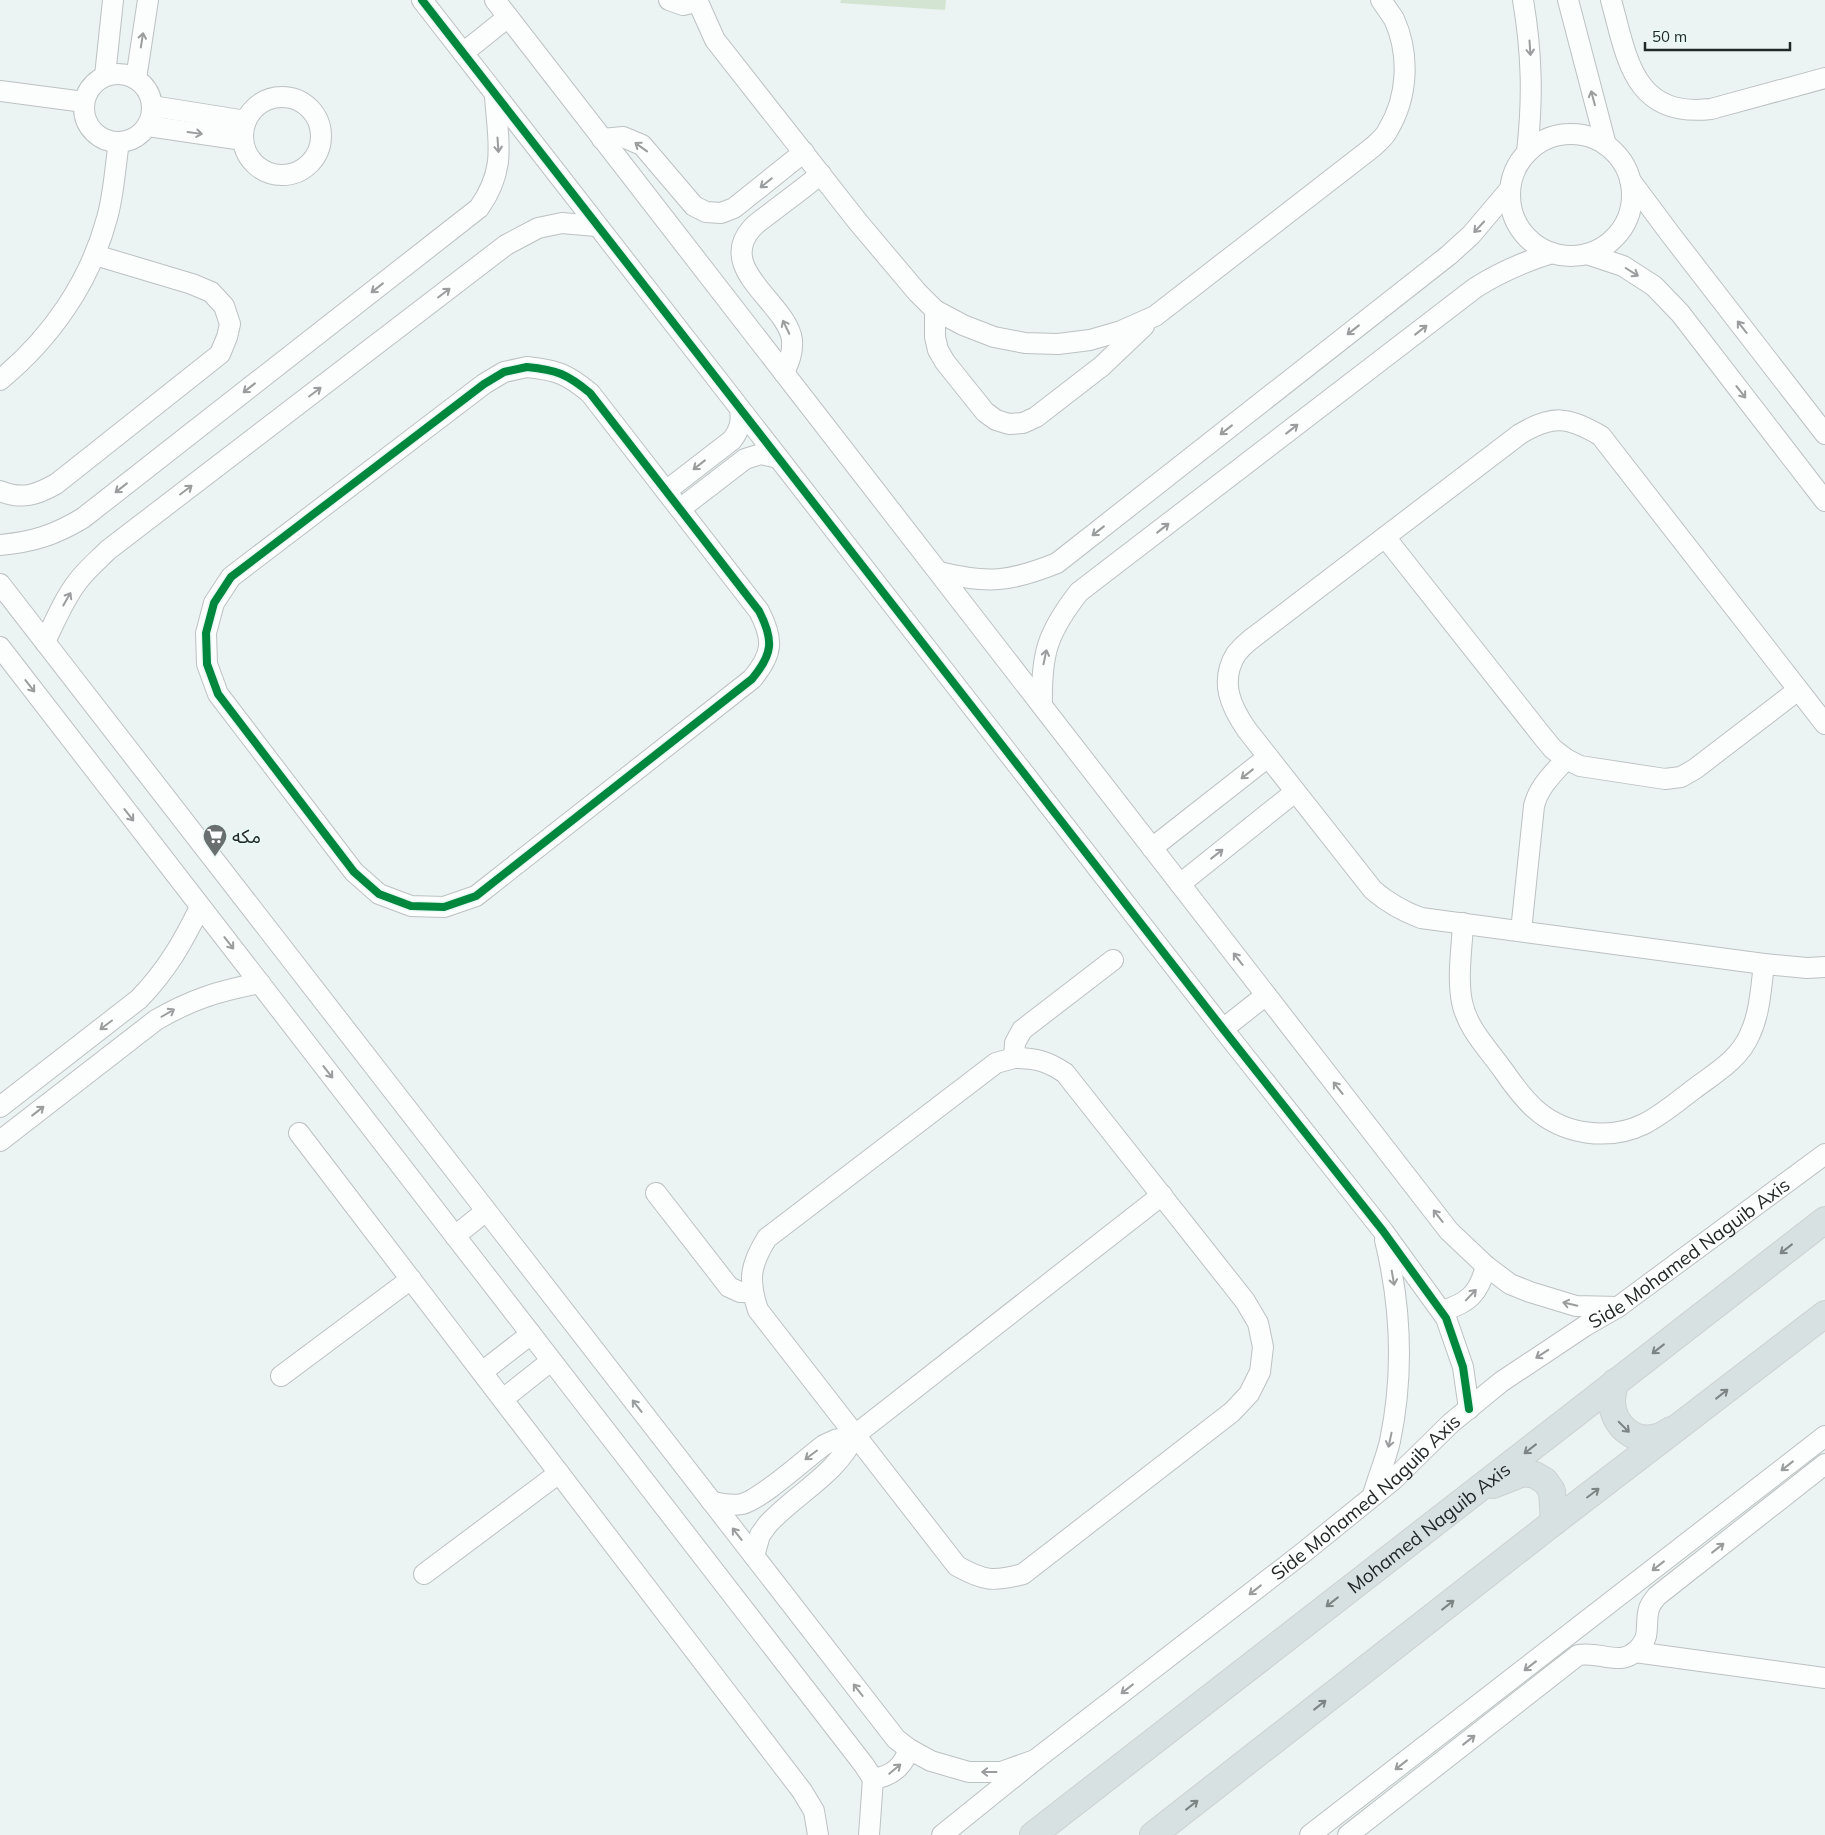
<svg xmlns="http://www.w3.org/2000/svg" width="1825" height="1835" font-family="Mulish,'Noto Sans Arabic',sans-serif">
<rect width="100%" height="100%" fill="#ecf4f3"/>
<polygon fill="#d4e4d2" points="841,0 946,0 945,10 840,3"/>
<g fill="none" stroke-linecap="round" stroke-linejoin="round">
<defs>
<g id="minor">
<polyline points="422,0 1223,1029 1383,1231 1446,1318 1463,1367 1469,1409"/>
<polyline points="495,0 1449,1231 1486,1266 1510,1284 1530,1292 1576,1306 1618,1307"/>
<polyline points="669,0 683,5 697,2"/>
<path d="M697,0L715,40L858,222L917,292L935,310L963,325L994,337L1025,343L1058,344L1090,340L1121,331L1155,316L1373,147C1378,142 1385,137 1388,130C1408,97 1410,54 1394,19C1390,13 1385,6 1381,0"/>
<path d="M1523,0C1532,53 1533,99 1527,152"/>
<polyline points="1568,0 1606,145"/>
<path d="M1611,0C1627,58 1633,118 1711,109L1825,78"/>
<polyline points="463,53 508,17"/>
<circle cx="118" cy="108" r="34"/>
<polyline points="105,76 113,0"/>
<polyline points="136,79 148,0"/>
<polyline points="0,91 84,102"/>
<circle cx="282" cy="136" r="39"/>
<polyline points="152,106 246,121"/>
<polyline points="148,126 243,140"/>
<circle cx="1571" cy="195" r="61"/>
<polyline points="602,139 623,137 642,145 694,206 706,212 721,213 734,208 804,152"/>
<polyline points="1630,180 1671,235 1825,434"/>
<polyline points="1587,254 1623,266 1654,286 1680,313 1825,501"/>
<polyline points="935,310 935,337 938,350 945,362 985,412 996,420 1009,424 1023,423 1036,417 1102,366 1144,326"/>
<path d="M527,367C557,370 567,374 590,393L759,611C774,640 773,654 752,679L476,896L444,907L411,906L379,894L354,872L218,694L207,664L206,633L214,603L231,577L484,384L504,372Z"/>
<path d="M784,373C789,362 793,353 792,340C787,303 715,269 752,228C757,222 766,217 773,211C789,199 805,187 821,174"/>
<path d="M0,380C51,338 90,282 107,218C114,194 115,167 119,142"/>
<path d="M0,491C23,500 36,495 56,484L220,354L227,337L230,324L224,306L211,292L192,284L95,255"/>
<path d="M666,491L732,440C740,430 742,421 740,409"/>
<polyline points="680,509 745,459 761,454 778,458"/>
<polyline points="1385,537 1543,737 1553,749 1566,759 1580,766 1665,779 1681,777 1695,769 1798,690"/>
<path d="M0,545C33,542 55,535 83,518L479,208C507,168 498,142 495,96"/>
<path d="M939,572C988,584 1010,582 1057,563L1449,255L1471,235L1510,189"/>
<polyline points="0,584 896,1739 909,1749 931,1761 969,1772 1001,1772 1035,1760"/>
<path d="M45,642C55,621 64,599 78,581C87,569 98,560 108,550L506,245L538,228L562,223L596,226"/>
<polyline points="0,647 864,1765 873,1779 869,1835"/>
<path d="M1042,705C1041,654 1047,633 1079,592L1475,288C1500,272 1523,262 1552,253"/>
<path d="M1825,724L1601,436C1568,416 1552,415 1520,434L1250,640C1245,644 1240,649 1236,654C1219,682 1231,707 1247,730L1373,890C1388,903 1402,911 1421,918L1764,964L1807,968L1825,967"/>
<polyline points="1152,848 1268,757"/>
<polyline points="1180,884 1295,792"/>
<path d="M1463,923C1462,948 1457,977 1462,1002C1467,1028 1488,1049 1503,1070C1512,1083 1522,1097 1534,1108C1563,1135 1609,1141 1644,1124C1662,1115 1678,1101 1694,1089C1714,1074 1740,1059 1750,1034C1760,1013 1761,987 1764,964"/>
<path d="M1521,931L1534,806C1539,786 1553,774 1566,759"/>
<polyline points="1223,1029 1266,995"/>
<path d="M1014,1058C1036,1058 1047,1061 1065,1073L1245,1301L1258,1323L1263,1347L1260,1372L1249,1394L1232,1412L1023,1574C993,1582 984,1581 957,1566L758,1310C748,1280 750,1265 767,1238L996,1063Z"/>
<polyline points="1014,1058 1015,1043 1022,1030 1113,960"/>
<path d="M0,1107L139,999C167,970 183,942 200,907"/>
<polyline points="299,1133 802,1791 814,1811 818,1835"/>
<path d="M0,1141L156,1020C192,999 219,991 260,983"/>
<polyline points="656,1193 729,1287 740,1292 752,1292"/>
<polyline points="455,1236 486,1211"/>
<path d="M1442,1311C1469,1303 1479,1293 1486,1266"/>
<polyline points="482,1372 531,1334"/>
<polyline points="281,1376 411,1279"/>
<polyline points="503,1399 551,1361"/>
<path d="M1373,1495C1378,1477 1386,1459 1390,1441C1404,1374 1401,1306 1385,1240"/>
<path d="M711,1501C721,1504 731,1506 742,1504C762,1499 805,1459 824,1445L835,1440L855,1435"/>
<path d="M754,1556L760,1535L768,1524C797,1493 837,1474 855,1435L1162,1195"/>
<polyline points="424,1574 559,1473"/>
<polyline points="1635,1652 1825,1678"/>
<path d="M873,1779C892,1776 903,1767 909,1749"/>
<path id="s1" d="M942,1835L1035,1760L1304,1552L1393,1480L1451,1423L1501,1382L1585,1326L1618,1307L1825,1154"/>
<polyline points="1310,1835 1825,1436"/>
<path d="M1348,1835L1578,1655C1596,1652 1605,1659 1621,1658C1632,1657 1643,1647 1646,1636C1648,1627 1646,1618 1649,1609C1650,1604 1654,1600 1657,1596L1825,1464"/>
</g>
<g id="major">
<path d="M1615,1382C1614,1389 1612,1396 1612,1402C1613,1425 1634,1444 1657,1437C1662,1436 1667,1432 1671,1430"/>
<polyline points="1493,1485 1523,1473 1535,1475 1545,1481 1552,1491 1554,1522"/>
<path id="s2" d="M1033,1835L1825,1220"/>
<polyline points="1153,1835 1554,1522 1825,1314"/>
</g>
</defs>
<use href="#minor" stroke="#bcc1c1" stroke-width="22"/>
<use href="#major" stroke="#ccd0d0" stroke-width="28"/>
<use href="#minor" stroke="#fcfdfd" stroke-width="20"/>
<use href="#major" stroke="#d8e1e2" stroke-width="26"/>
<defs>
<g id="cycleway">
<polyline points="422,0 1223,1029 1383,1231 1446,1318 1463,1367 1469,1409"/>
<path d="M527,367C557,370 567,374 590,393L759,611C774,640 773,654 752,679L476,896L444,907L411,906L379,894L354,872L218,694L207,664L206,633L214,603L231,577L484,384L504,372Z"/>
</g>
</defs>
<use href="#cycleway" stroke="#e8f8f5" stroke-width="11"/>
<use href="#cycleway" stroke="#00873e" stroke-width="8"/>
</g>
<defs><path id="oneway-shaft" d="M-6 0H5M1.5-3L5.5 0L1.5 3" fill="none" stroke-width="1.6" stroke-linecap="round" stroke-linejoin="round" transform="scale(1.25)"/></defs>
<g stroke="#9a9d9d">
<use href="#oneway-shaft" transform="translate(142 40) rotate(-81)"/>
<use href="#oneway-shaft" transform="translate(1530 48) rotate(86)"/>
<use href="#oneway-shaft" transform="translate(1593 98) rotate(-105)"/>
<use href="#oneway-shaft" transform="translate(195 133) rotate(8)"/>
<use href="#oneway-shaft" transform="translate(498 145) rotate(86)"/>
<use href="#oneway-shaft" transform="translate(641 147) rotate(-144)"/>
<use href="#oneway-shaft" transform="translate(766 183) rotate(141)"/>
<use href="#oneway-shaft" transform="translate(1479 227) rotate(133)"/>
<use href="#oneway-shaft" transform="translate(1632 272) rotate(32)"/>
<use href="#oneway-shaft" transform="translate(377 288) rotate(142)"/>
<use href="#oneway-shaft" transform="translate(444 293) rotate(-37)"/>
<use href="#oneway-shaft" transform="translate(786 327) rotate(-116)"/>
<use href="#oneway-shaft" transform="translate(1742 327) rotate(-128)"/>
<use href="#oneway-shaft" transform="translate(1353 330) rotate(142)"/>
<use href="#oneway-shaft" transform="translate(1421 330) rotate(-38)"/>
<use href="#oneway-shaft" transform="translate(249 388) rotate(142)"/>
<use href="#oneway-shaft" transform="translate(315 392) rotate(-37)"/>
<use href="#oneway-shaft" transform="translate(1741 392) rotate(52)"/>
<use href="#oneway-shaft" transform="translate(1292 429) rotate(-38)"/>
<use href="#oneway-shaft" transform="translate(1226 430) rotate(142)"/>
<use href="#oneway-shaft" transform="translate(699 465) rotate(142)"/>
<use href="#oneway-shaft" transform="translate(121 488) rotate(142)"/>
<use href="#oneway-shaft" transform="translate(186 490) rotate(-37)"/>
<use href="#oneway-shaft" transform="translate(1163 528) rotate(-38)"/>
<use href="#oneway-shaft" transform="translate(1098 531) rotate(142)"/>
<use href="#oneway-shaft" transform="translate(67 599) rotate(-60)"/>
<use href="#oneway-shaft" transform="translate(1045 657) rotate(-78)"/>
<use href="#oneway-shaft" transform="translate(30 686) rotate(52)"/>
<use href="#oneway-shaft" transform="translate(1247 774) rotate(142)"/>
<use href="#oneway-shaft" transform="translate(129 815) rotate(52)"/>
<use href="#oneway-shaft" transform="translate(1217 854) rotate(-38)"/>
<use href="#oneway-shaft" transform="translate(229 943) rotate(52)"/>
<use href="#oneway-shaft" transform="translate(1238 959) rotate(-128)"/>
<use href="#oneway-shaft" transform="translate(168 1013) rotate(-30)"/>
<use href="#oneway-shaft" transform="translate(106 1025) rotate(143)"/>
<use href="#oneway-shaft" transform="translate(328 1072) rotate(52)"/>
<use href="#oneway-shaft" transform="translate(1338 1088) rotate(-128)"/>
<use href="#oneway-shaft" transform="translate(38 1111) rotate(-38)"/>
<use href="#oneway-shaft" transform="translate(1438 1216) rotate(-128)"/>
<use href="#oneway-shaft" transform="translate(1393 1278) rotate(80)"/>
<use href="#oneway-shaft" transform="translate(1471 1295) rotate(-46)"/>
<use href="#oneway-shaft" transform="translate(1570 1304) rotate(-166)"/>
<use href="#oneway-shaft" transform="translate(1542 1354) rotate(147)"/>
<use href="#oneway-shaft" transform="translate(637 1406) rotate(-128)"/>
<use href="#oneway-shaft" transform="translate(1390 1440) rotate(102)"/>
<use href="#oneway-shaft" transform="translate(811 1455) rotate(143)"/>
<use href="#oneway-shaft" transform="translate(1787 1466) rotate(142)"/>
<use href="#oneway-shaft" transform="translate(737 1534) rotate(-128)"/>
<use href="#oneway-shaft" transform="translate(1718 1548) rotate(-38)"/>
<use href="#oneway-shaft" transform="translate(1658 1566) rotate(142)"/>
<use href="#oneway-shaft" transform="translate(1255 1590) rotate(142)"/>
<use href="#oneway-shaft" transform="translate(1530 1666) rotate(142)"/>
<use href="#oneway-shaft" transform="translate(1127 1689) rotate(142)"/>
<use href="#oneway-shaft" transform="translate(858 1690) rotate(-128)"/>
<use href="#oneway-shaft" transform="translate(1469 1740) rotate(-38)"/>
<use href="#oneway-shaft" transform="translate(1401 1765) rotate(142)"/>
<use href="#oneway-shaft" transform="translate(895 1769) rotate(-40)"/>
<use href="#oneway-shaft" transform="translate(989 1772) rotate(-180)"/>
</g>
<g stroke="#7d8484">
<use href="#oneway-shaft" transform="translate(1786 1249) rotate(142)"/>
<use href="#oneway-shaft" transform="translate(1658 1349) rotate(142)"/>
<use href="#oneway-shaft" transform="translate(1722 1394) rotate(-38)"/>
<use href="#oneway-shaft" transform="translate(1624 1427) rotate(45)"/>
<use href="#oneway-shaft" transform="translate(1530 1449) rotate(142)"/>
<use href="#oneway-shaft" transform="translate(1593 1493) rotate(-37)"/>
<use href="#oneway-shaft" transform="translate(1332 1602) rotate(142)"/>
<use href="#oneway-shaft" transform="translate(1448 1605) rotate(-38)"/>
<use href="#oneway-shaft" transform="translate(1320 1705) rotate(-38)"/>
<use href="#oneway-shaft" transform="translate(1192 1805) rotate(-38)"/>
</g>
<defs>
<symbol id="supermarket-pin" viewBox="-11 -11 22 30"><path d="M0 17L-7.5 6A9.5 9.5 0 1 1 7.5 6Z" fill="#696f6e" stroke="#e8f8f5"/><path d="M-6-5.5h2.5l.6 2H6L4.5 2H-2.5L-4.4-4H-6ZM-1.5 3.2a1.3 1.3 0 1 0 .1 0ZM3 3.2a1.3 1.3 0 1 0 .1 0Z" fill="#fff"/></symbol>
</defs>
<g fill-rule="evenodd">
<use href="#supermarket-pin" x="201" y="822" width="28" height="38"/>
</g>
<g text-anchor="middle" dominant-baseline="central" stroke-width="4.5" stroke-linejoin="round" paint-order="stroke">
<g font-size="19" fill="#222827" stroke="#e8f8f5" text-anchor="start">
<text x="232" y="836">مكه</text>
</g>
<g font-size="19" fill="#222827" stroke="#e8f8f5">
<text stroke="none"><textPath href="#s1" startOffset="948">Side Mohamed Naguib Axis</textPath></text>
<text stroke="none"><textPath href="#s1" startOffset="542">Side Mohamed Naguib Axis</textPath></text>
<text stroke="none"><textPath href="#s2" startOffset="501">Mohamed Naguib Axis</textPath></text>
</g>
</g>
<path d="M1645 42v8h145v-8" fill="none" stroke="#222827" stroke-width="2.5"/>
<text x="1652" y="42" font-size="15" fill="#222827" stroke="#e8f8f5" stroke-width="4" paint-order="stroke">50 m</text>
</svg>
